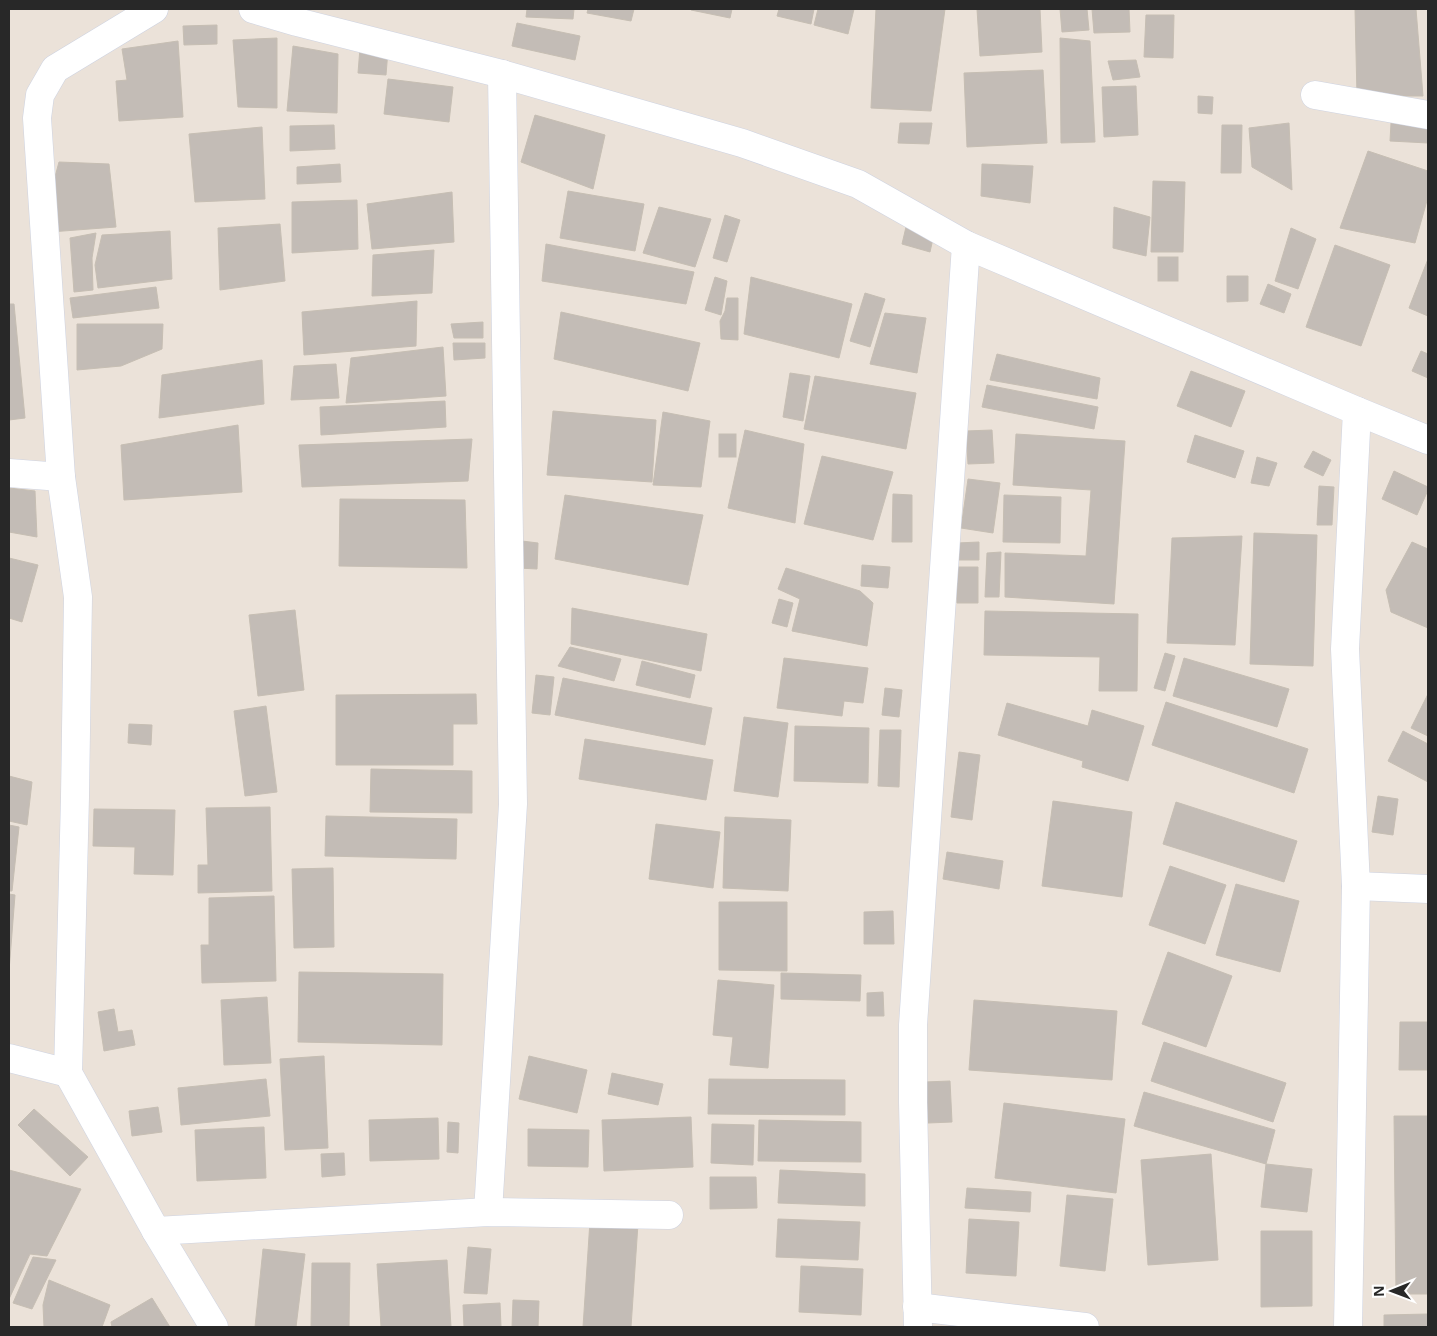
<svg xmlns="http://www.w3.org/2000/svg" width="1437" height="1336" font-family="'Open Sans',sans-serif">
<rect width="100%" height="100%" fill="#ebe2d9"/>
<g fill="#c3bcb6" stroke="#c6beb3">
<polygon points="527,9 574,9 573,19 526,17"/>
<polygon points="588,9 634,9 631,21 587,13"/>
<polygon points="692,9 732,9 730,18 691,10"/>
<polygon points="779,9 814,9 811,24 777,16"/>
<polygon points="818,9 854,9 848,34 814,25"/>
<polygon points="876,9 945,9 931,111 871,108"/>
<polygon points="977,9 1040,9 1042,52 980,56"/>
<polygon points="1060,9 1087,9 1089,30 1062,32"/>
<polygon points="1092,9 1129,9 1130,32 1094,33"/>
<polygon points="1355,9 1416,9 1423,96 1357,96"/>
<polygon points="1146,15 1174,15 1173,58 1144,57"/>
<polygon points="517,23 580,36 575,60 512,46"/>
<polygon points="217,25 217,44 184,45 183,26"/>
<polygon points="277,38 277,108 238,107 233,40"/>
<polygon points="1060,38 1090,41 1095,142 1061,143"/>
<polygon points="178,41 183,117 119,121 116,81 127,80 122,49"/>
<polygon points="293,46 338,54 337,113 287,111"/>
<polygon points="360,48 388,50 386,75 358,73"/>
<polygon points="1136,60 1140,77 1113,80 1108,61"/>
<polygon points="1043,70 1047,143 967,147 964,73"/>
<polygon points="388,79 453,87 449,122 384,114"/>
<polygon points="1136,86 1138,135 1104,137 1102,87"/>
<polygon points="1198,96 1213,97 1212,114 1198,113"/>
<polygon points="535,115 605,135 593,189 521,162"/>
<polygon points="900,123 932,123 929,144 898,143"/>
<polygon points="1289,123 1292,190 1252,167 1249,128"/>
<polygon points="1391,123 1428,125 1428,143 1390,141"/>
<polygon points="334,125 335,149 290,151 290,126"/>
<polygon points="1222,125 1242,125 1241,173 1221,173"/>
<polygon points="262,127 265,199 195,202 189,134"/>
<polygon points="1368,151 1428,171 1428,197 1415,243 1340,228"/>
<polygon points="59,162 109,164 116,227 50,232 52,188"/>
<polygon points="340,164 341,182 297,184 297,167"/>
<polygon points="982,164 1033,166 1030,203 981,196"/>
<polygon points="1153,181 1185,182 1183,252 1151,252"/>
<polygon points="568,191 644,204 635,251 560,238"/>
<polygon points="452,192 454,242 372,249 367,204"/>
<polygon points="357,200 358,249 292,253 292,202"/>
<polygon points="659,207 711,219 695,267 643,253"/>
<polygon points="1114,207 1150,217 1146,256 1113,248"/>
<polygon points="725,215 740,220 727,262 713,258"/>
<polygon points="280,224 285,281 220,290 218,228"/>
<polygon points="906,227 934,234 930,252 902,244"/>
<polygon points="1291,228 1316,239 1298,289 1275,281"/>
<polygon points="170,231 172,279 98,288 95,265 102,235"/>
<polygon points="96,233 92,258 93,290 74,292 70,238"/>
<polygon points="546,244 694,272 686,304 542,281"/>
<polygon points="1335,245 1390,265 1361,346 1306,327"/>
<polygon points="434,250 432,293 372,296 373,255"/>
<rect x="1158" y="257" width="20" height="24"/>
<polygon points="1428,259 1428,316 1409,308"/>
<polygon points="1227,276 1248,276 1248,301 1227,302"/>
<polygon points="715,277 727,281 721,315 705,310"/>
<polygon points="751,277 852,304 839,358 744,334"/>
<polygon points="1268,284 1291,294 1284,313 1260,304"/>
<polygon points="156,287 159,308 73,318 70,298"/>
<polygon points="865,293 885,299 870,347 850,341"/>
<polygon points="727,298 738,298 738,340 721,339 720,321 725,311"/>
<polygon points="417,301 416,346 304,355 302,312"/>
<polygon points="9,304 14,304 25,418 9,420"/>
<polygon points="561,312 700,343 688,391 554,359"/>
<polygon points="885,313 926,318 917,373 870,364"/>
<polygon points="483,322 483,338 454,338 451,324"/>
<polygon points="77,324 163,324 162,349 121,366 77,370"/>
<polygon points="453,343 485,343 485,358 454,360"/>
<polygon points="443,347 446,396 346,403 351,358"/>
<polygon points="1421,351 1428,354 1428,378 1412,371"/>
<polygon points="997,354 1100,378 1097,399 990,380"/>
<polygon points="262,360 264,404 159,418 162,375"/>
<polygon points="336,364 339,398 291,400 294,366"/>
<polygon points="1191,371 1245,391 1231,427 1177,406"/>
<polygon points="790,373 810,376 803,421 783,417"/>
<polygon points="815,376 916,393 906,449 804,429"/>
<polygon points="987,385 1098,407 1094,429 982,407"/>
<polygon points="445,401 446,427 321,435 320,407"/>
<polygon points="553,411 656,420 652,482 547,475"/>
<polygon points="663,412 710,421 701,487 653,485"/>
<polygon points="238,425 242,492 124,500 121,445"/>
<polygon points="745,430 804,444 795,523 728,508"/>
<polygon points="992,430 994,463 968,464 966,431"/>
<rect x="719" y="434" width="17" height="23"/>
<polygon points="1016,434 1125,441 1114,604 1005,597 1005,553 1086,556 1091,490 1013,485"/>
<polygon points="1195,435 1244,451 1235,478 1187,462"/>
<polygon points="472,439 468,481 302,487 299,445"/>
<polygon points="1313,451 1331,460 1323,476 1304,467"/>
<polygon points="822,456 893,472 873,540 804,524"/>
<polygon points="1257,457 1277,463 1269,486 1251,483"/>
<polygon points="1394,471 1428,487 1428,490 1417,515 1382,499"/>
<polygon points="968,479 1000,483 993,533 961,528"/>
<polygon points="1319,486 1334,487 1332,525 1317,525"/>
<polygon points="9,488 35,491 37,537 9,532"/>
<polygon points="893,494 912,495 912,542 892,542"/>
<polygon points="565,495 703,515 688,585 555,559"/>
<polygon points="1004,495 1061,497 1060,543 1003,542"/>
<polygon points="340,499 465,500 467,568 339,566"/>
<polygon points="1254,533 1317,535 1313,666 1250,664"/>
<polygon points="1242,536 1235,645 1167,643 1172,538"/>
<polygon points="514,540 538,543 537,569 518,568"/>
<polygon points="979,542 979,560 957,560 957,543"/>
<polygon points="1412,542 1428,549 1428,628 1391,612 1386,590"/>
<polygon points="1001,552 999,597 985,597 987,553"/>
<polygon points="9,558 38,565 22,622 9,618"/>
<polygon points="862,565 890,567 888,588 861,586"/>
<polygon points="956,567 978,567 978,603 957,603"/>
<polygon points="786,568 860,591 873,603 867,646 792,631 800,599 778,589"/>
<polygon points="779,599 793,603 787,627 772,623"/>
<polygon points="572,608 707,634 701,671 571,644"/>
<polygon points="295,610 304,690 258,696 249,615"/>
<polygon points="985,611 1138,614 1137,691 1099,691 1100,657 984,655"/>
<polygon points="570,647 621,659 614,681 558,666"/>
<polygon points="1165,653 1175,656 1165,691 1154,688"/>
<polygon points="784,658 868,668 863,703 844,701 842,716 777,708"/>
<polygon points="1184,658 1289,689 1277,727 1173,696"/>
<polygon points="642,661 695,675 690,698 636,685"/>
<polygon points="536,675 554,677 550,715 532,713"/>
<polygon points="563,678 712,708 705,745 555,715"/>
<polygon points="885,688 902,690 899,717 882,715"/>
<polygon points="476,694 477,724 453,724 453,765 336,765 336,695"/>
<polygon points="1428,694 1428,736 1411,728"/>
<polygon points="1166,702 1308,749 1294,793 1152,745"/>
<polygon points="1007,703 1088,726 1092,710 1144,726 1128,781 1082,767 1083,761 998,735"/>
<polygon points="266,706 277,792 245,796 234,711"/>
<polygon points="744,717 788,723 778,797 734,791"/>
<polygon points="129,724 152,725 151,745 128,743"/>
<polygon points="795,726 869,728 868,783 794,781"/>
<polygon points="880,730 901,730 899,787 878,786"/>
<polygon points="1403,731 1428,744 1428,782 1388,761"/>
<polygon points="585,739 713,760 706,800 579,779"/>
<polygon points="959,752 980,755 972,820 951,817"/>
<polygon points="371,769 472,771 472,813 370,812"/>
<polygon points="9,776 32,782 27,825 9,821"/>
<polygon points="1378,796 1398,799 1393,835 1372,832"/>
<polygon points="1053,801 1132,812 1122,897 1042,886"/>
<polygon points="1176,802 1297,841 1284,882 1163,844"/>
<polygon points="270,807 272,891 198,893 198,865 208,865 206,808"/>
<polygon points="94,809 175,810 173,875 134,874 135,847 93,846"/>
<polygon points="326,816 457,819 456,859 325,856"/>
<polygon points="725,817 791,820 788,891 723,888"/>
<polygon points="656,824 720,832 713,888 649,879"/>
<polygon points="9,825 19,827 12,891 9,891"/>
<polygon points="947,852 1003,861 999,889 943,879"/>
<polygon points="1170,866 1226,885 1205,944 1149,925"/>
<polygon points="333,868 334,947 294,948 292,869"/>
<polygon points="1236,884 1299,901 1280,972 1216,955"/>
<polygon points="9,894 15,895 9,971"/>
<polygon points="274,896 276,981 202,983 201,945 209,945 209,898"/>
<polygon points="719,902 787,902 787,971 719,970"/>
<polygon points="893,911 894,944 864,944 864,912"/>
<polygon points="1168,952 1232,976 1206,1047 1142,1024"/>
<polygon points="299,972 443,974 442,1045 298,1042"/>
<polygon points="781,973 861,975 860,1001 781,999"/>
<polygon points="718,980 774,985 768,1068 730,1065 733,1037 713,1035"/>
<polygon points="883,992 884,1016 867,1016 867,993"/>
<polygon points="267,997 271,1063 224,1065 221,1000"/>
<polygon points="974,1000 1117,1011 1112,1080 969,1070"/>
<polygon points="114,1009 118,1032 132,1030 135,1045 104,1051 98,1012"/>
<polygon points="1400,1022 1428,1022 1428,1070 1399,1070"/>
<polygon points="1164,1042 1286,1083 1273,1122 1151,1081"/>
<polygon points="324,1056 328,1148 285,1150 280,1059"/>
<polygon points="529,1056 587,1070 577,1113 519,1099"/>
<polygon points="612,1073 663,1084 658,1105 608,1094"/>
<polygon points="266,1079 270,1116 181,1125 178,1088"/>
<polygon points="709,1079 845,1080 845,1115 708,1114"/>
<polygon points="950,1081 952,1122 928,1123 925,1082"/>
<polygon points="1144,1092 1275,1130 1266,1164 1134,1126"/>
<polygon points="1004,1103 1125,1119 1116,1193 995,1178"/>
<polygon points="158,1107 162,1132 132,1136 129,1111"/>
<polygon points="34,1109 88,1157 70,1176 18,1125"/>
<polygon points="1394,1116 1428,1116 1428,1294 1396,1294"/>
<polygon points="691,1117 693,1167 604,1171 602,1120"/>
<polygon points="438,1118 439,1159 370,1161 369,1120"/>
<polygon points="759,1120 861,1122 861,1162 758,1161"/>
<polygon points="448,1122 459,1123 458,1153 447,1152"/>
<polygon points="712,1124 754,1125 753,1165 711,1163"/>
<polygon points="264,1127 266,1178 197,1181 195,1130"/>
<polygon points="528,1129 589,1130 588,1167 528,1166"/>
<polygon points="344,1153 345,1175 322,1177 321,1154"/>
<polygon points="1211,1154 1218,1260 1148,1265 1141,1160"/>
<polygon points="1266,1164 1312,1169 1307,1212 1261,1207"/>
<polygon points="9,1170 81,1189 47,1256 30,1254 9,1299"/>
<polygon points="780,1170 865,1174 865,1206 778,1203"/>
<polygon points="710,1177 756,1177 757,1208 710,1209"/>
<polygon points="967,1188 1031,1192 1030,1212 965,1208"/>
<polygon points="1067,1195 1113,1199 1105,1271 1060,1266"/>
<polygon points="778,1219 860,1222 858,1260 776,1257"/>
<polygon points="969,1219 1019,1222 1016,1276 966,1273"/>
<polygon points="590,1221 638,1224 631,1327 583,1327"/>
<polygon points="1261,1231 1312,1231 1312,1306 1261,1307"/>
<polygon points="468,1247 491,1249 487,1294 464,1293"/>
<polygon points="263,1249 305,1254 296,1327 255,1327"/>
<polygon points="33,1257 56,1260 32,1309 13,1303"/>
<polygon points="447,1260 451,1327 381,1327 377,1264"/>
<polygon points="312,1263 350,1263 349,1327 311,1327"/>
<polygon points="801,1266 863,1269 861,1315 799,1312"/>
<polygon points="49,1280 110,1305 102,1327 44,1327 43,1305"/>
<polygon points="152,1298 170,1327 112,1327 111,1322"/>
<polygon points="513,1300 539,1301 538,1327 512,1327"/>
<polygon points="500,1303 501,1327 464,1327 463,1305"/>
<polygon points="1428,1314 1428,1327 1384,1327 1384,1315"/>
</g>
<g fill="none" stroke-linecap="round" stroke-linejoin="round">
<defs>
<g id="minor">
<polyline points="154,9 55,69 40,95 37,118 61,477 78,597 75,797 68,1073 156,1231 214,1327"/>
<polyline points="253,9 297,22 502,74 742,143 858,184 966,245 1357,411 1428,440"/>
<polyline points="1315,95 1428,115"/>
<polyline points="9,473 61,477"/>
<polyline points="1356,886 1428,889"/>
<polyline points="9,1058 68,1073"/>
<polyline points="488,1212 513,804 502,74"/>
<polyline points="156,1231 488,1212 669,1215"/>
<polyline points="917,1307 1085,1327"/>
<polyline points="918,1327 913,1102 913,1025 966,245"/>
<polyline points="1348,1327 1356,886 1345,649 1357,411"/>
</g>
</defs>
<use href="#minor" stroke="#ced3e1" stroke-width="29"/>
<use href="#minor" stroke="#fff" stroke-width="28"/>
</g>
<rect width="1437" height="1336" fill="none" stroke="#282828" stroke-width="20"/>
<g transform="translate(1392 1291) rotate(269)" stroke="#ffffff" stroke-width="4" paint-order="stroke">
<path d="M0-4L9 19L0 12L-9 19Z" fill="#282828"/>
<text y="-8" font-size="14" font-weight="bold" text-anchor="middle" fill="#282828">N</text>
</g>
</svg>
